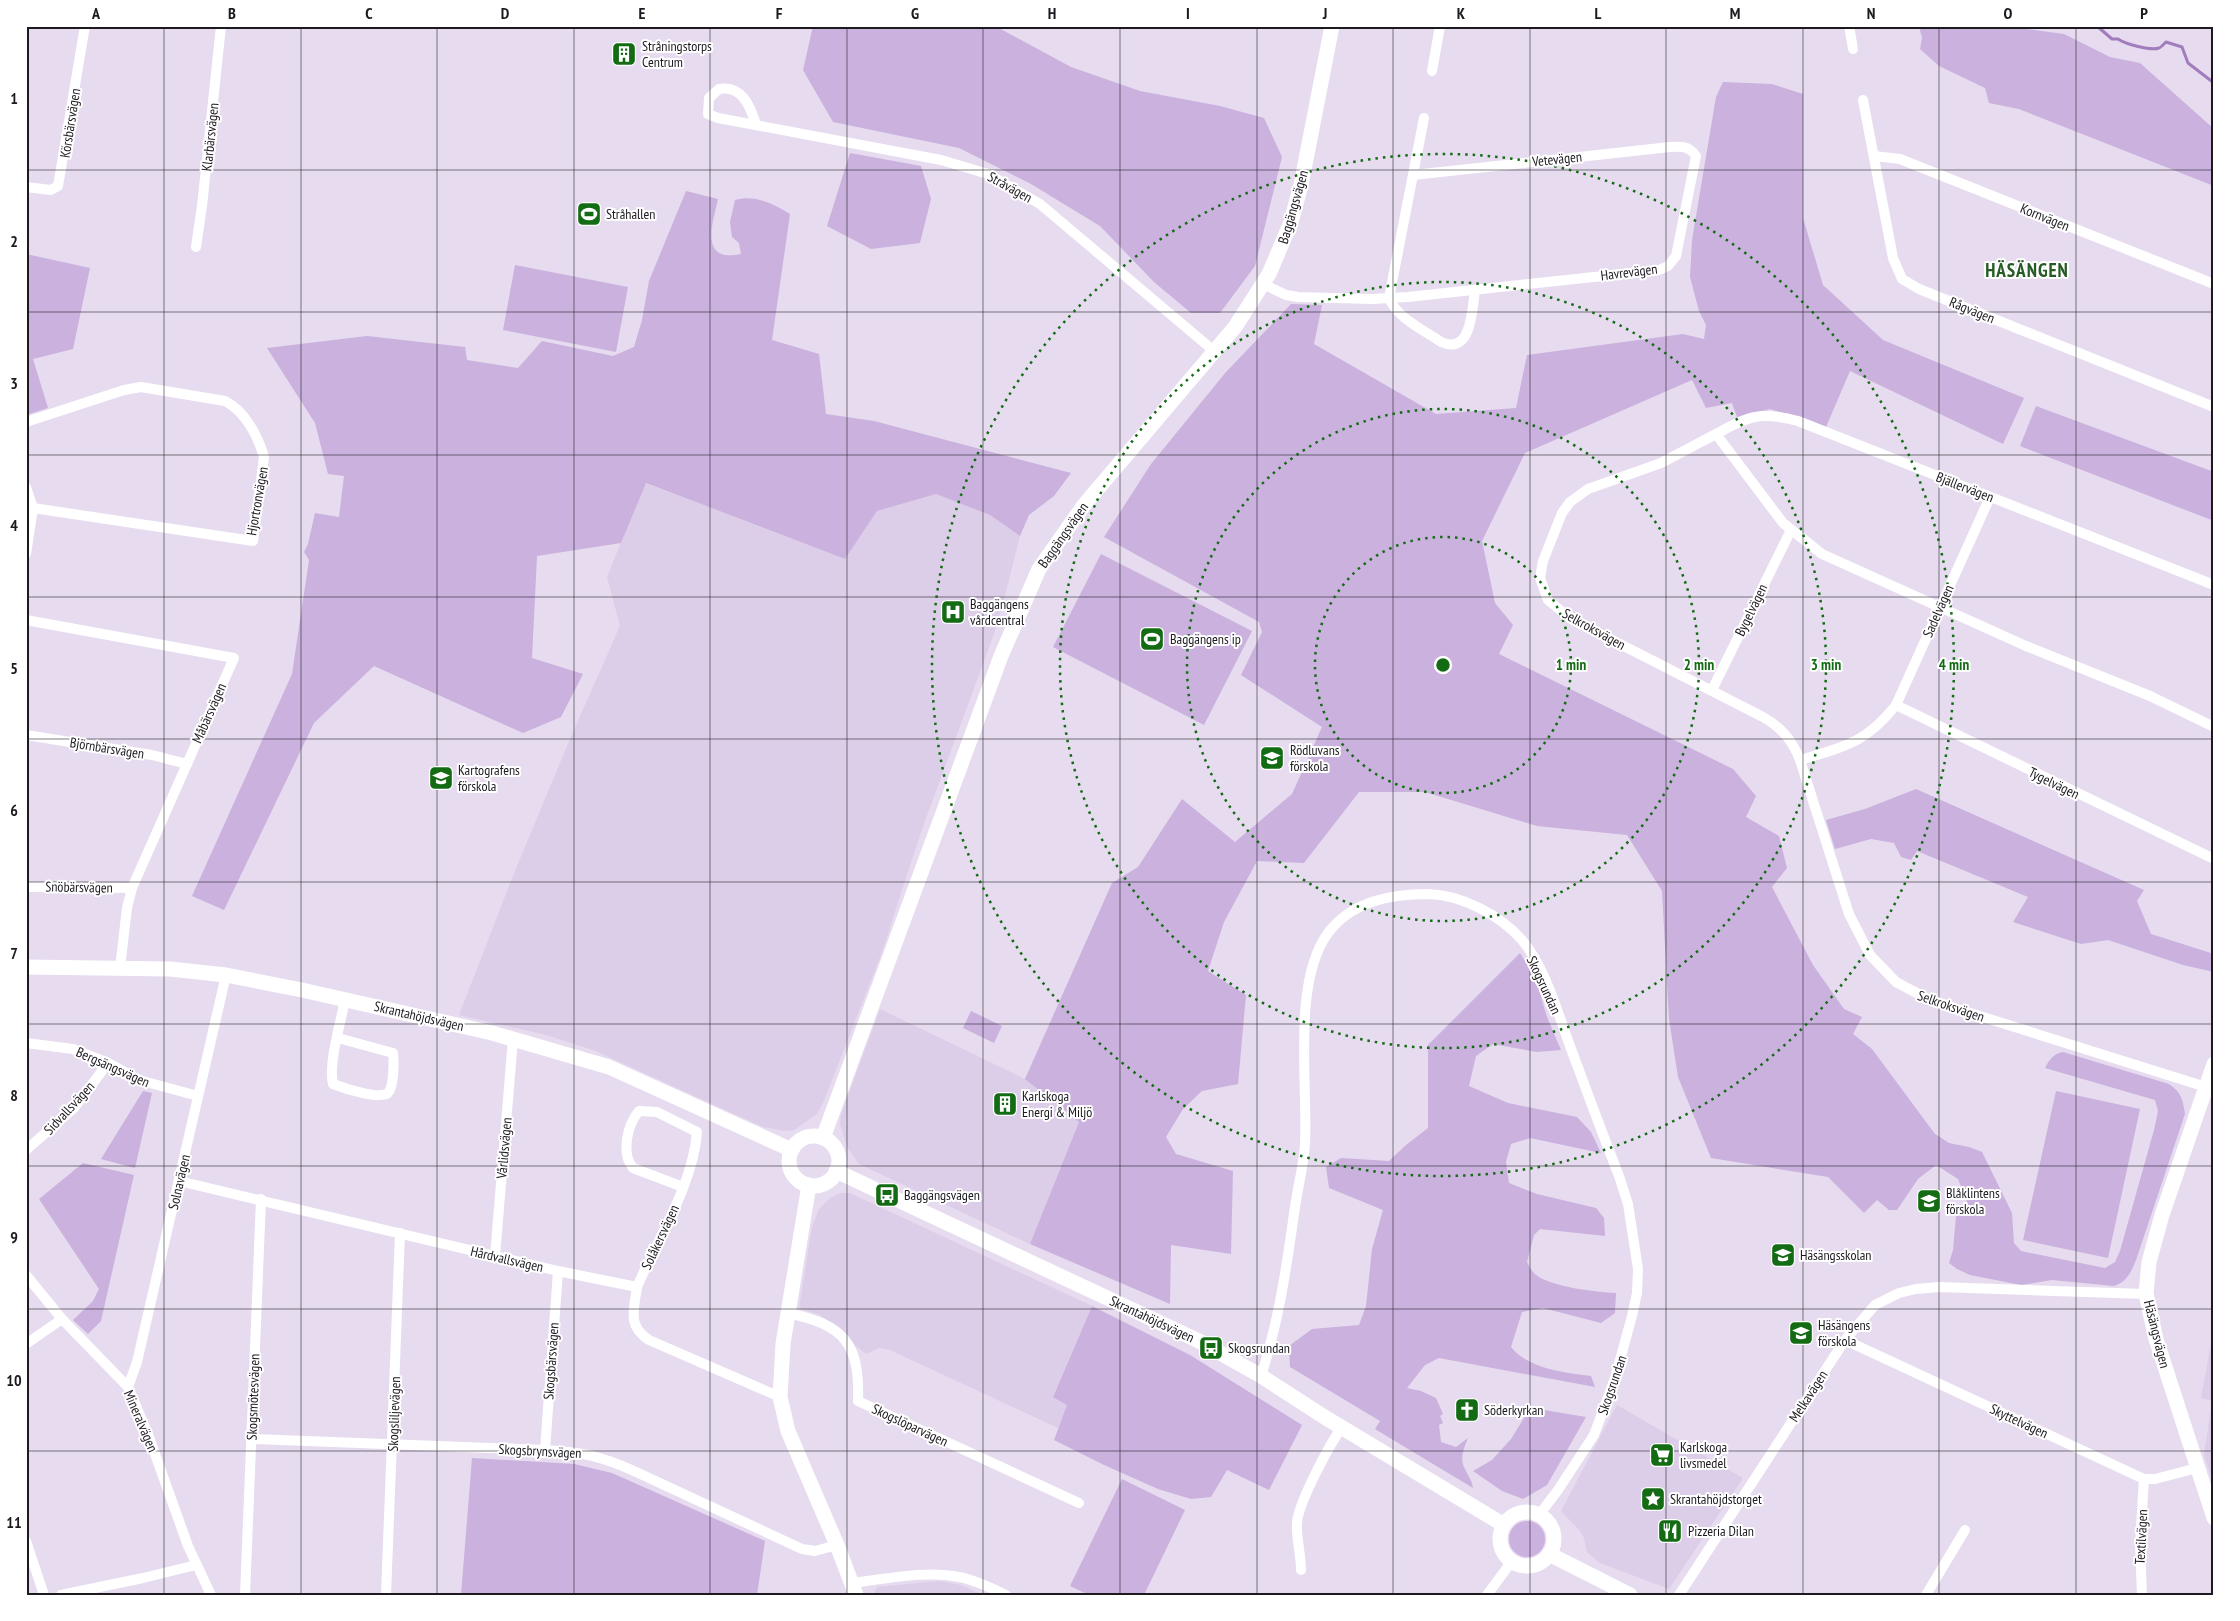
<svg xmlns="http://www.w3.org/2000/svg" width="2240" height="1621" font-family="'PT Sans Narrow',sans-serif">
<rect width="100%" height="100%" fill="#e6dbef"/>
<g fill="#dccee8">
<polygon points="645,483 845,559 877,511 936,494 990,515 1020,536 1005,596 994,634 921,832 881,955 823,1103 817,1114 794,1130 786,1131 763,1127 593,1050 546,1035 459,1015 515,871 570,739 620,626 607,577"/>
<polygon points="880,1009 1025,1079 1079,1122 1030,1244 859,1164 847,1147 840,1124 841,1115"/>
<polygon points="840,1193 850,1193 1092,1306 1053,1396 1068,1405 1058,1428 890,1350 879,1348 866,1354 856,1346 843,1331 820,1315 799,1308 812,1227 819,1209 830,1198"/>
<polygon points="2214,1327 2214,1486 2204,1455 2212,1401 2201,1398"/>
<polygon points="1617,1405 1743,1478 1669,1589 1600,1563 1587,1552 1584,1538 1580,1531 1561,1511"/>
<polygon points="939,1581 961,1585 983,1595 873,1595 877,1587"/>
</g>
<g fill="#cab1de">
<polygon points="813,26 995,26 1071,67 1140,91 1220,106 1264,118 1282,157 1255,266 1220,313 1191,313 1154,282 1100,226 1031,184 959,148 833,122 803,70"/>
<polygon points="1919,26 2004,26 2064,34 2110,57 2140,63 2214,129 2214,186 2019,109 1989,103 1985,88 1939,66 1920,49 1922,38"/>
<path d="M1723,82L1772,84L1803,94V218L1823,285L1883,340L2024,398L2003,444L1850,371L1826,427L1770,409L1737,417L1732,403L1706,408L1692,380L1525,453L1482,541L1495,603L1513,625L1499,654L1733,769L1756,796L1746,817L1779,836L1787,868L1772,887L1813,965L1844,1009L1862,1017L1853,1034L1872,1049L1935,1134L1949,1143L1969,1147L1982,1152L2012,1213L2014,1243L2021,1251L2105,1268L2115,1262L2120,1251L2154,1130L2158,1111L2155,1100L2045,1068C2049,1060 2054,1053 2063,1052L2169,1084C2181,1092 2183,1100 2185,1114L2136,1260C2131,1272 2127,1282 2114,1286L2052,1280L2021,1285L1970,1275L1957,1269L1949,1263L1953,1250L1956,1216L1964,1210L1967,1201L1958,1179L1936,1165L1918,1179L1897,1210H1889L1877,1200L1864,1213L1828,1177L1711,1158L1678,1077L1669,1019L1662,891L1627,835L1537,826L1425,792H1359L1304,863L1257,861L1224,922L1208,971L1246,995L1238,1084L1202,1091L1183,1109L1166,1137L1176,1154L1233,1171L1231,1254L1171,1245L1170,1304L1030,1244L1079,1122L1025,1079L1112,883L1138,867L1182,799L1235,842L1292,794L1322,727L1241,675L1262,632L1259,622L1104,537L1151,464L1226,372L1291,304L1322,305L1314,344L1436,414L1516,408L1527,355L1683,334L1704,339L1706,325L1699,311L1690,277L1692,240L1716,97Z"/>
<polygon points="850,153 921,166 931,199 920,243 871,249 827,226"/>
<path d="M686,191L718,199C713,222 698,263 741,254L739,243L732,237L730,222L735,200C755,194 773,204 790,214L772,340L819,354L826,414L874,421L1071,473L1054,496L1029,515L1020,536L990,515L936,494L877,511L845,559L646,483L621,543L537,556L532,658L583,674L561,717L523,733L374,666L314,723L224,910L192,896L292,674L309,560L304,552L308,544L315,513L339,517L344,476L328,474L315,423L267,348L367,336L465,347L467,360L518,368L542,341L613,356L634,347L642,320L649,281Z"/>
<polygon points="26,254 90,268 73,349 33,359 48,408 26,415"/>
<polygon points="515,265 628,287 616,352 503,330"/>
<polygon points="2036,406 2214,472 2214,521 2020,446"/>
<polygon points="1101,554 1252,631 1204,725 1053,647"/>
<polygon points="1916,789 2144,890 2137,901 2151,934 2214,954 2214,972 2183,965 2108,940 2081,944 2013,922 2028,897 1917,851 1911,860 1901,857 1894,843 1871,839 1835,849 1826,820 1865,809"/>
<path d="M1520,953L1535,977L1547,1017L1561,1050L1537,1052L1493,1044L1476,1056L1469,1086L1508,1103L1577,1117L1591,1132L1601,1153L1530,1138L1511,1144L1506,1162L1509,1183L1537,1194L1596,1208L1604,1218L1605,1236L1540,1229L1534,1235L1527,1262C1529,1266 1532,1272 1536,1275C1552,1287 1596,1292 1616,1293L1615,1313L1601,1323L1543,1308L1522,1312L1511,1347C1528,1369 1565,1373 1591,1376L1595,1387L1439,1358L1425,1365L1407,1388L1421,1391L1436,1398L1443,1414L1440,1416L1443,1423L1439,1425L1441,1442L1456,1447L1468,1438C1464,1448 1459,1459 1465,1469C1468,1476 1472,1480 1473,1488L1375,1429L1380,1421L1290,1367L1289,1346L1312,1329L1359,1325L1366,1306L1372,1249L1383,1210L1329,1188L1326,1167L1341,1158L1389,1161L1406,1145L1428,1128V1045Z"/>
<polygon points="971,1011 1002,1026 994,1043 963,1028"/>
<polygon points="143,1091 152,1093 135,1168 101,1159"/>
<polygon points="2056,1091 2140,1109 2108,1258 2023,1240"/>
<polygon points="83,1163 134,1175 101,1321 88,1334 73,1320 93,1301 99,1289 39,1199"/>
<polygon points="1092,1306 1190,1355 1302,1425 1269,1490 1227,1470 1211,1497 1191,1499 1158,1489 1104,1465 1054,1440 1067,1405 1053,1397"/>
<polygon points="1538,1409 1586,1417 1547,1485 1523,1499 1502,1491 1473,1471 1492,1460 1511,1439 1524,1418"/>
<polygon points="472,1458 574,1464 612,1473 765,1541 757,1595 461,1595"/>
<polygon points="1122,1479 1185,1510 1144,1595 1089,1595 1070,1586"/>
<circle cx="1527" cy="1539" r="18"/>
</g>
<g fill="none" stroke-linecap="round" stroke-linejoin="round">
<path stroke="#a27dbd" stroke-width="3" d="M2097,26L2112,39H2118C2125,44 2151,51 2159,48C2160,48 2165,43 2166,42L2182,47L2188,63L2214,83"/>
<g stroke="#fff" stroke-width="10">
<polyline points="1849,26 1853,49"/>
<polyline points="1432,71 1440,26"/>
<polyline points="1863,100 1893,258 1902,279 1919,289 2214,407"/>
<path d="M1424,118L1389,298C1397,318 1424,330 1441,342C1472,356 1472,309 1475,290"/>
<path d="M756,124C750,106 742,85 719,89L709,98L708,114L718,118L941,160L988,174L1040,204L1214,351"/>
<polyline points="1874,156 1900,159 2214,284"/>
<polyline points="26,187 51,190 58,186 85,26"/>
<polyline points="196,247 202,206 221,26"/>
<path d="M1263,284L1286,295L1298,297L1372,299L1408,297L1659,270L1668,266L1676,256L1696,156C1689,146 1682,146 1670,147L1413,175"/>
<path d="M26,422L124,390L141,387L225,401C245,411 258,436 264,457L253,541L33,508"/>
<path d="M1716,434C1748,416 1761,411 1798,421L2214,585"/>
<polyline points="26,487 33,508 26,554"/>
<polyline points="26,620 234,658 132,888 127,908 120,968"/>
<polyline points="1712,690 1791,530"/>
<polyline points="1896,705 2214,859"/>
<polyline points="26,735 152,755 187,764"/>
<path d="M1800,760C1844,747 1866,743 1896,705L1990,497"/>
<polyline points="26,887 132,888"/>
<path d="M338,1038L393,1053C394,1061 394,1087 388,1093C380,1100 343,1088 333,1084C328,1064 341,1021 345,1000"/>
<polyline points="26,1043 73,1049 108,1063 139,1080 198,1096"/>
<path d="M2206,1087L1951,1007L1926,998L1896,982L1870,955L1849,914L1800,760C1792,740 1782,728 1763,717L1571,619L1548,600L1540,578L1543,561L1562,513L1570,502L1588,489L1661,463L1716,434L1783,523L1822,554L2026,646L2150,696L2214,727"/>
<polyline points="26,1150 74,1108 108,1063"/>
<path d="M179,1181L558,1271L637,1287C634,1310 627,1326 649,1340L780,1397"/>
<polyline points="495,1256 513,1039"/>
<polyline points="26,1275 62,1319 128,1387 149,1437 188,1546 211,1595"/>
<path d="M637,1287C658,1238 693,1185 697,1132L657,1112L639,1111C627,1125 621,1154 633,1168L683,1187"/>
<path d="M788,1313C844,1325 860,1343 858,1401L1079,1503"/>
<polyline points="1845,1340 2144,1479 2155,1479 2197,1468"/>
<polyline points="26,1344 62,1319"/>
<path d="M1261,1376C1279,1321 1287,1264 1295,1207C1298,1186 1304,1164 1305,1143C1308,1083 1292,982 1328,933C1352,901 1391,894 1428,894C1462,895 1500,915 1522,940C1546,969 1557,1011 1570,1046C1586,1089 1602,1133 1619,1176L1628,1204L1638,1269L1637,1293L1632,1316L1615,1378L1594,1435L1558,1490L1539,1515"/>
<polyline points="128,1387 137,1362 226,975"/>
<path d="M252,1439L545,1450C581,1452 601,1456 634,1471L802,1549L815,1551L837,1545"/>
<polyline points="545,1450 558,1271"/>
<polyline points="26,1541 44,1595"/>
<path d="M1301,1570C1301,1554 1296,1538 1297,1523C1298,1503 1330,1444 1342,1427"/>
<path d="M852,1583C886,1579 926,1570 959,1577C976,1580 991,1588 1006,1595"/>
<polyline points="61,1595 143,1578 196,1565"/>
<polyline points="245,1595 261,1199"/>
<polyline points="386,1595 400,1233"/>
<polyline points="1487,1595 1512,1561"/>
<polyline points="1679,1595 1845,1340 1875,1305 1899,1293 1916,1289 1939,1287 2146,1294"/>
<polyline points="1926,1595 1965,1530"/>
<polyline points="2142,1595 2140,1544 2144,1479"/>
</g>
<g stroke="#fff" stroke-width="15">
<polyline points="26,967 170,969 226,975 302,990 492,1033 609,1067 792,1150"/>
<polyline points="2214,1064 2162,1215 2149,1262 2146,1294 2156,1339 2214,1518"/>
<circle cx="814" cy="1161" r="25"/>
<polyline points="823,1138 1001,656 1039,569 1084,505 1235,327 1269,274 1291,222 1301,185 1332,26"/>
<polyline points="836,1171 1199,1341 1261,1376 1326,1418 1504,1525"/>
<polyline points="809,1185 783,1344 780,1397 788,1431 837,1545 856,1595"/>
<circle cx="1527" cy="1539" r="27"/>
<polyline points="1549,1554 1630,1595"/>
</g>
</g>
<path fill="none" stroke="#1c191f" stroke-width="1" stroke-opacity="0.55" d="M164,26V1595M301,26V1595M437,26V1595M574,26V1595M710,26V1595M847,26V1595M983,26V1595M1120,26V1595M1257,26V1595M1393,26V1595M1530,26V1595M1666,26V1595M1803,26V1595M1939,26V1595M2076,26V1595M26,170H2214M26,312H2214M26,455H2214M26,597H2214M26,739H2214M26,882H2214M26,1024H2214M26,1166H2214M26,1309H2214M26,1451H2214"/>
<g fill="none" stroke="#136b13" stroke-width="2.5" stroke-dasharray="2.5 5">
<circle cx="1443" cy="665" r="128"/>
<circle cx="1443" cy="665" r="256"/>
<circle cx="1443" cy="665" r="383"/>
<circle cx="1443" cy="665" r="511"/>
</g>
<defs>
<symbol id="building-square" viewBox="-11 -11 22 22"><rect x="-9" y="-9" width="18" height="18" rx="4" fill="#136b13" stroke="#fff"/><path d="M-4-6H4V6H1V3H-1V6H-4ZM-2.5-4.3h1.7v1.8h-1.7ZM.8-4.3h1.7v1.8H.8ZM-2.5-1h1.7V.8h-1.7ZM.8-1h1.7V.8H.8Z" fill="#fff"/></symbol>
<symbol id="stadium-square" viewBox="-11 -11 22 22"><rect x="-9" y="-9" width="18" height="18" rx="4" fill="#136b13" stroke="#fff"/><path d="M0-5a6.5 5 0 1 0 0 10a6.5 5 0 1 0 0-10ZM-3.5-1.8h7v3.6h-7Z" fill="#fff"/></symbol>
<symbol id="hospital-square" viewBox="-11 -11 22 22"><rect x="-9" y="-9" width="18" height="18" rx="4" fill="#136b13" stroke="#fff"/><path d="M-5-5h3v3.5h4V-5h3V5h-3V1.5h-4V5h-3Z" fill="#fff"/></symbol>
<symbol id="school-square" viewBox="-11 -11 22 22"><rect x="-9" y="-9" width="18" height="18" rx="4" fill="#136b13" stroke="#fff"/><path d="M0-5L7-2L0 1L-7-2ZM-4 1L0 2.5L4 1V4Q0 6-4 4Z" fill="#fff"/></symbol>
<symbol id="bus-square" viewBox="-11 -11 22 22"><rect x="-9" y="-9" width="18" height="18" rx="4" fill="#136b13" stroke="#fff"/><path d="M-5-6H5V4H4V6H2V4H-2V6H-4V4H-5ZM-3.5-4V0h7V-4ZM-3.5 1.2v1.5H-2V1.2ZM2 1.2v1.5H3.5V1.2Z" fill="#fff"/></symbol>
<symbol id="church-square" viewBox="-11 -11 22 22"><rect x="-9" y="-9" width="18" height="18" rx="4" fill="#136b13" stroke="#fff"/><path d="M-1.2-6h2.4v3.5h3.3v2.4h-3.3V6h-2.4V-.1h-3.3v-2.4h3.3Z" fill="#fff"/></symbol>
<symbol id="supermarket-square" viewBox="-11 -11 22 22"><rect x="-9" y="-9" width="18" height="18" rx="4" fill="#136b13" stroke="#fff"/><path d="M-6-5.5h2.5l.6 2H6L4.5 2H-2.5L-4.4-4H-6ZM-1.5 3.2a1.3 1.3 0 1 0 .1 0ZM3 3.2a1.3 1.3 0 1 0 .1 0Z" fill="#fff"/></symbol>
<symbol id="sight-square" viewBox="-11 -11 22 22"><rect x="-9" y="-9" width="18" height="18" rx="4" fill="#136b13" stroke="#fff"/><path d="M0-6L1.8-2.2L6-1.7L2.9 1.2L3.7 5.4L0 3.3L-3.7 5.4L-2.9 1.2L-6-1.7L-1.8-2.2Z" fill="#fff"/></symbol>
<symbol id="restaurant-square" viewBox="-11 -11 22 22"><rect x="-9" y="-9" width="18" height="18" rx="4" fill="#136b13" stroke="#fff"/><path d="M-5-6h1v4h1v-4h1v4h1v-4h1v5L-1.5 .5V6h-2V.5L-5-1ZM5-6V6H3V1.5H1.5Q1.5-4 5-6Z" fill="#fff"/></symbol>
</defs>
<g fill-rule="evenodd">
<use href="#building-square" x="610" y="40" width="28" height="28"/>
<use href="#stadium-square" x="575" y="200" width="28" height="28"/>
<use href="#hospital-square" x="939" y="598" width="28" height="28"/>
<use href="#stadium-square" x="1138" y="625" width="28" height="28"/>
<use href="#school-square" x="1258" y="744" width="28" height="28"/>
<use href="#school-square" x="427" y="764" width="28" height="28"/>
<use href="#building-square" x="991" y="1090" width="28" height="28"/>
<use href="#bus-square" x="873" y="1181" width="28" height="28"/>
<use href="#school-square" x="1915" y="1187" width="28" height="28"/>
<use href="#school-square" x="1769" y="1241" width="28" height="28"/>
<use href="#school-square" x="1787" y="1319" width="28" height="28"/>
<use href="#bus-square" x="1197" y="1334" width="28" height="28"/>
<use href="#church-square" x="1453" y="1396" width="28" height="28"/>
<use href="#supermarket-square" x="1648" y="1441" width="28" height="28"/>
<use href="#sight-square" x="1639" y="1485" width="28" height="28"/>
<use href="#restaurant-square" x="1656" y="1517" width="28" height="28"/>
</g>
<g text-anchor="middle" dominant-baseline="central" stroke-width="4" stroke-linejoin="round" paint-order="stroke">
<g font-size="14" fill="#1c191f" stroke="#fff" text-anchor="start">
<text x="642" y="46">Stråningstorps<tspan x="642" dy="16">Centrum</tspan></text>
<text x="606" y="214">Stråhallen</text>
<text x="970" y="604">Baggängens<tspan x="970" dy="16">vårdcentral</tspan></text>
<text x="1170" y="639">Baggängens ip</text>
<text x="1290" y="750">Rödluvans<tspan x="1290" dy="16">förskola</tspan></text>
<text x="458" y="770">Kartografens<tspan x="458" dy="16">förskola</tspan></text>
<text x="1022" y="1096">Karlskoga<tspan x="1022" dy="16">Energi &amp; Miljö</tspan></text>
<text x="1946" y="1193">Blåklintens<tspan x="1946" dy="16">förskola</tspan></text>
<text x="904" y="1195">Baggängsvägen</text>
<text x="1800" y="1255">Häsängsskolan</text>
<text x="1818" y="1325">Häsängens<tspan x="1818" dy="16">förskola</tspan></text>
<text x="1228" y="1348">Skogsrundan</text>
<text x="1484" y="1410">Söderkyrkan</text>
<text x="1680" y="1447">Karlskoga<tspan x="1680" dy="16">livsmedel</tspan></text>
<text x="1670" y="1499">Skrantahöjdstorget</text>
<text x="1688" y="1531">Pizzeria Dilan</text>
</g>
<g font-size="14" fill="#1c191f" stroke="#fff">
<text transform="translate(70 123) rotate(-81)">Körsbärsvägen</text>
<text transform="translate(210 137) rotate(-84)">Klarbärsvägen</text>
<text transform="translate(1557 159) rotate(-6)">Vetevägen</text>
<text transform="translate(1010 187) rotate(29)">Stråvägen</text>
<text transform="translate(1293 207) rotate(-74)">Baggängsvägen</text>
<text transform="translate(2045 217) rotate(22)">Kornvägen</text>
<text transform="translate(1629 272) rotate(-7)">Havrevägen</text>
<text transform="translate(1972 310) rotate(22)">Rågvägen</text>
<text transform="translate(1965 487) rotate(21)">Bjällervägen</text>
<text transform="translate(257 501) rotate(-80)">Hjortronvägen</text>
<text transform="translate(1063 535) rotate(-55)">Baggängsvägen</text>
<text transform="translate(1751 610) rotate(-64)">Bygelvägen</text>
<text transform="translate(1938 611) rotate(-66)">Sadelvägen</text>
<text transform="translate(1594 629) rotate(29)">Selkroksvägen</text>
<text transform="translate(209 713) rotate(-66)">Måbärsvägen</text>
<text transform="translate(107 748) rotate(9)">Björnbärsvägen</text>
<text transform="translate(2054 783) rotate(26)">Tygelvägen</text>
<text transform="translate(79 887) rotate(1)">Snöbärsvägen</text>
<text transform="translate(1544 985) rotate(65)">Skogsrundan</text>
<text transform="translate(1951 1006) rotate(19)">Selkroksvägen</text>
<text transform="translate(419 1016) rotate(13)">Skrantahöjdsvägen</text>
<text transform="translate(113 1067) rotate(24)">Bergsängsvägen</text>
<text transform="translate(69 1108) rotate(-47)">Sidvallsvägen</text>
<text transform="translate(504 1148) rotate(-85)">Vårlidsvägen</text>
<text transform="translate(179 1182) rotate(-77)">Solnavägen</text>
<text transform="translate(660 1237) rotate(-65)">Solåkersvägen</text>
<text transform="translate(507 1259) rotate(13)">Hårdvallsvägen</text>
<text transform="translate(1152 1319) rotate(25)">Skrantahöjdsvägen</text>
<text transform="translate(2157 1334) rotate(76)">Häsängsvägen</text>
<text transform="translate(551 1361) rotate(-86)">Skogsbärsvägen</text>
<text transform="translate(1612 1385) rotate(-71)">Skogsrundan</text>
<text transform="translate(1808 1396) rotate(-57)">Melkavägen</text>
<text transform="translate(253 1397) rotate(-88)">Skogsmötesvägen</text>
<text transform="translate(394 1414) rotate(-88)">Skogsliljevägen</text>
<text transform="translate(141 1421) rotate(67)">Mineralvägen</text>
<text transform="translate(2019 1421) rotate(25)">Skyttelvägen</text>
<text transform="translate(910 1425) rotate(25)">Skogslöparvägen</text>
<text transform="translate(540 1451) rotate(3)">Skogsbrynsvägen</text>
<text transform="translate(2141 1537) rotate(-87)">Textilvägen</text>
</g>
<g font-size="19" font-weight="bold" letter-spacing="1" fill="#275b25" stroke="#fff">
<text x="2027" y="270">HÄSÄNGEN</text>
</g>
</g>
<circle cx="1443" cy="665" r="8" fill="#136b13" stroke="#fff" stroke-width="2.5"/>
<g font-size="15" text-anchor="middle" font-weight="bold" fill="#136b13" stroke="#fff" stroke-width="4" stroke-linejoin="round" paint-order="stroke">
<text x="1571" y="670">1 min</text>
<text x="1699" y="670">2 min</text>
<text x="1826" y="670">3 min</text>
<text x="1954" y="670">4 min</text>
</g>
<rect width="2240" height="1621" fill="none" stroke="#ffffff" stroke-width="55"/>
<rect x="28" y="28" width="2184" height="1566" fill="none" stroke="#1c191f" stroke-width="2"/>
<g font-size="16" text-anchor="middle" font-weight="bold" fill="#1c191f">
<text x="96" y="19">A</text>
<text x="232" y="19">B</text>
<text x="369" y="19">C</text>
<text x="505" y="19">D</text>
<text x="642" y="19">E</text>
<text x="779" y="19">F</text>
<text x="915" y="19">G</text>
<text x="1052" y="19">H</text>
<text x="1188" y="19">I</text>
<text x="1325" y="19">J</text>
<text x="1461" y="19">K</text>
<text x="1598" y="19">L</text>
<text x="1735" y="19">M</text>
<text x="1871" y="19">N</text>
<text x="2008" y="19">O</text>
<text x="2144" y="19">P</text>
<text x="14" y="104">1</text>
<text x="14" y="247">2</text>
<text x="14" y="389">3</text>
<text x="14" y="531">4</text>
<text x="14" y="674">5</text>
<text x="14" y="816">6</text>
<text x="14" y="959">7</text>
<text x="14" y="1101">8</text>
<text x="14" y="1243">9</text>
<text x="14" y="1386">10</text>
<text x="14" y="1528">11</text>
</g>
</svg>
